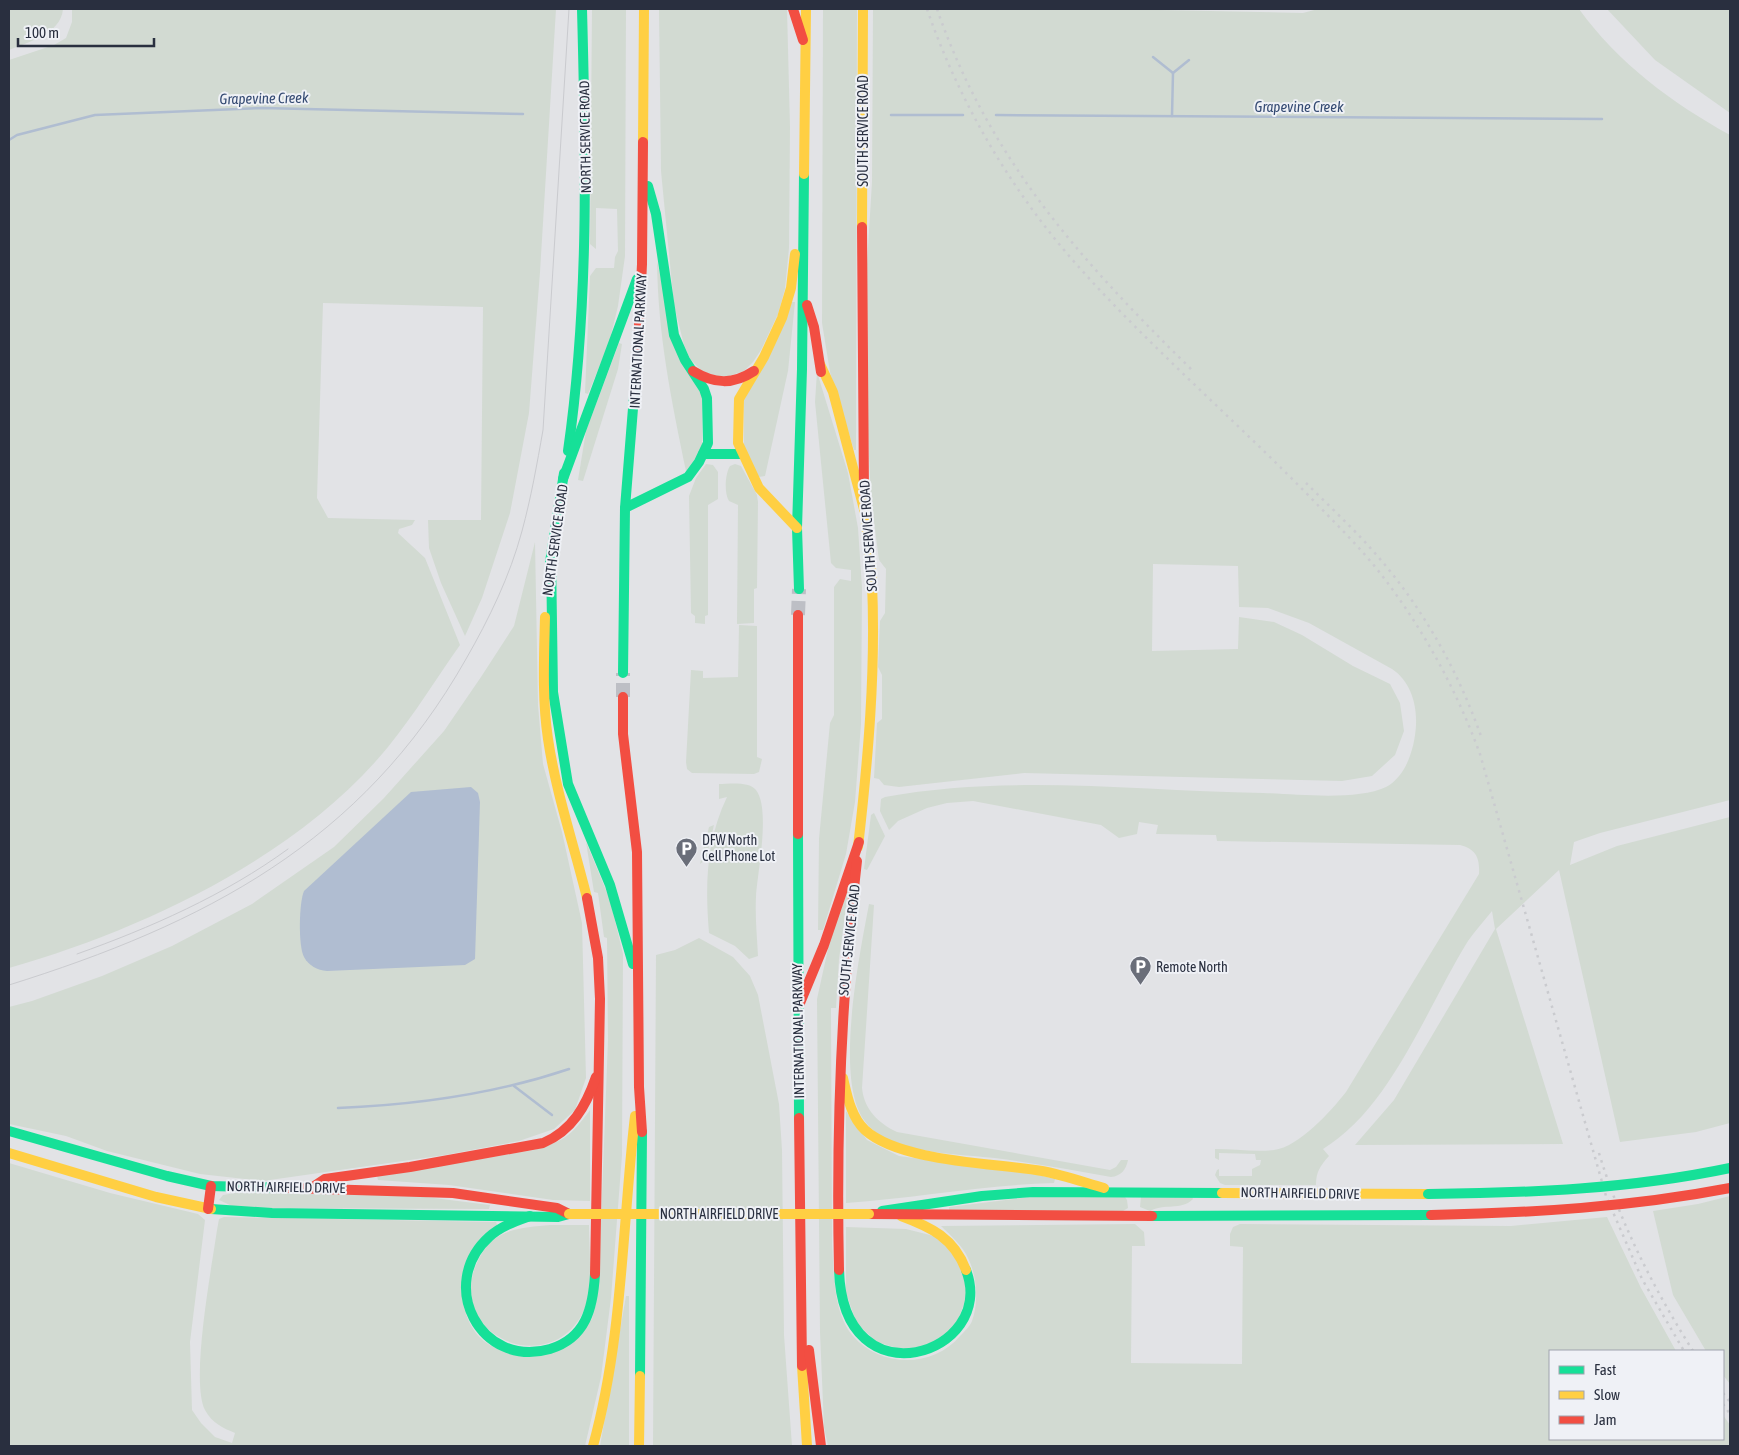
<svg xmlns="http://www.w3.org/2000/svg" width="1739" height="1455" font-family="'Asap Condensed',sans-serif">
<rect width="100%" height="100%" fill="#e2e3e6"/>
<g fill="#d2dad2">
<path d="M9,9H63C61,34 28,42 9,50Z"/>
<path d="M72,9H556L540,272L529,413L510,513L482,598L465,636L441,583L429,548L428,520H481L483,307L323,303L317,498L328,518L415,520L412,525L399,529L398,533L425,558L460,645C436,679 414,715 388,747C298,857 143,930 9,968V60L54,45L66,38L72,22Z"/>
<polygon points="592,9 626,9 625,256 618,306 609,343 588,394 585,393 590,276 596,268 614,268 615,257 618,251 617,209 596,208 596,249 590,244"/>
<polygon points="659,9 787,9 790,127 789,248 785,289 778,314 761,350 753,362 744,371 723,378 702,371 690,359 684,345 674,305 661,171"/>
<polygon points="823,9 857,9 856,450 854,450 830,372 822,323"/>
<path d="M873,9H1110L1303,13L1318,9H1579C1618,63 1672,103 1730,135V800L1600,833L1574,842L1570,865L1617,846L1730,817V1123L1696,1132L1620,1142L1559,870L1496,929L1563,1144L1355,1145L1394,1100L1495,929L1492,911C1484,921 1475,931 1468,941C1427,1007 1391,1108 1323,1149L1329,1156C1320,1166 1316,1172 1316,1185H1225L1220,1183L1215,1175L1217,1170L1219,1169V1176H1252V1169L1260,1165L1261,1160H1256L1255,1154L1219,1153V1160L1215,1158V1149C1234,1149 1255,1152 1274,1150C1299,1147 1331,1111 1346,1092L1479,874C1480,858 1476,849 1460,845L1217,841L1216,835L1156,834L1158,825L1139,822L1137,834L1119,838L1101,825L973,801L947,803L927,808L898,821L889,830L880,811L881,799L885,797C1009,774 1137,791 1263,793C1296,794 1357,801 1386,787C1407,776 1415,746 1416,725C1417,703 1410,681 1392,669L1309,623L1268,608L1239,607L1238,566L1153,564L1152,651L1238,649L1239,617L1274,622L1302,635L1353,666L1390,684L1400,703L1404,731L1395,755L1372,776L1342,781L1024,773L899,787L884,785L879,779L874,778L877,723L882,719V675L878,667L880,621L885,613L886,569L879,560L871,498L867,413V264L872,182Z"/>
<polygon points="1607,9 1730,9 1730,113 1655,60"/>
<path d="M657,261L666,304L702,395V449L686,471C671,398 658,336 657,261Z"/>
<polygon points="790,302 795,302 788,371 765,476 758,477 744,450 744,395"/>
<polygon points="619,343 622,344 618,369 583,481 578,480 586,431"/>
<polygon points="817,372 848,473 858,528 862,588 861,724 855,802 846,854 823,930 818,930 819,839 830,723 834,715 834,587 840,579 851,581 851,570 836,568 831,563 815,402"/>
<polygon points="706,464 713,465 718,472 718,499 708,505 708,615 705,616 705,624 695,623 695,616 691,613 689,496 696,478"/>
<path d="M735,464L741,466L757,495L758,502L757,588L754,589V623L737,624L738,505L729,501C724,493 725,474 730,466Z"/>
<polygon points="535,542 538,705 543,764 562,832 582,923 586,1078 575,1110 554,1129 519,1141 445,1155 263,1181 200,1174 107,1151 66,1136 9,1124 9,1007 32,1001 102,976 172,946 252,904 334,847 384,798 444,731 481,677 514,626"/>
<polygon points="739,625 757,626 757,757 762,759 759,772 754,774 692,773 687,769 686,762 691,670 703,671 703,678 738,677"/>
<path d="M719,784C729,784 749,781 756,790C771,809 757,874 756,897C755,917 757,936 758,956L749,959L735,946L709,933C705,885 706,841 727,797L719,799Z"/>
<polygon points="874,813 885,836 867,870 864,869 871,815"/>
<polygon points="714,825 706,859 700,864 709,827"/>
<path d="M586,842L610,900L623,954L622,1155L611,1298L601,1377L585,1446H9V1163L110,1193L198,1214L205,1220L190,1342L192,1410L201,1423L215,1437L232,1443L235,1433C223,1428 212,1423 205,1410C190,1381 212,1266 217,1230L219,1219L224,1217L496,1222L498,1227C491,1232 482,1237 477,1243C451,1275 458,1341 505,1351C521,1355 542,1351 558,1351L592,1319L596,1304L599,1274L608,1040L607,938L604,937L598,893L594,892Z"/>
<path d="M849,887L839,959L836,1008H831L832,1244C834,1272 833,1313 853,1336C881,1368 933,1368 960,1336C964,1332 970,1326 972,1321C979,1302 977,1276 968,1258C963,1246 950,1235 941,1226L1135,1224L1144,1232L1145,1246H1132L1131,1363L1242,1364L1243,1247L1230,1246V1234L1233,1227L1240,1224L1511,1226L1607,1217L1641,1288L1676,1351H1550V1439H1723V1415L1730,1425V1446H828L824,1427L820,1332L817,999L830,940Z"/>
<path d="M869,904L874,905L862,1088C864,1109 878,1123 897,1132L1110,1170L1116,1167L1121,1160H1128C1126,1170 1121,1176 1111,1177C1072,1170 1033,1163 995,1158C965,1155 917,1153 890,1141C880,1136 870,1129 864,1120C834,1078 860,953 869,904Z"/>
<polygon points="699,938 733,957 750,976 758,995 779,1104 782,1150 784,1335 792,1446 653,1446 656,955 675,950"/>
<path d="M590,1110V1201L553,1200L449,1185L378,1180L377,1176L534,1150C564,1141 571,1136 590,1110Z"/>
<path d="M846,1111L867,1140L899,1156L1034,1174L1055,1179L1054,1183C984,1185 916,1198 846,1203V1227L906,1229L934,1236L949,1246L959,1259L968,1293L958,1320L949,1331L937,1341L922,1347L900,1349L877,1342L857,1324L846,1293Z"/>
<polygon points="235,1193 402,1194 490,1205 489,1209 256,1208 232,1206 219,1200 223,1195"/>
<polygon points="1730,1196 1730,1384 1723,1375 1723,1351 1706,1351 1673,1295 1653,1211 1698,1204"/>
<polygon points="1029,1197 1125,1197 1127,1200 1128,1208 1123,1211 949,1211 949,1207"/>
<path d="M1141,1197H1192L1193,1199C1181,1211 1164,1203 1150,1211L1140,1207Z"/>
<path d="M550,1225H589C589,1248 593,1287 585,1308C556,1378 452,1342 474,1270C479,1256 488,1241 501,1235C516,1227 533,1227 550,1225Z"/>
<polygon points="626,1296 629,1296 629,1446 600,1446"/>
</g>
<path fill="#b0bdd1" d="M471,787L478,793L480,802L475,959L465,965L327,971C317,970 309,966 304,957C298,946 299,902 304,891L411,792Z"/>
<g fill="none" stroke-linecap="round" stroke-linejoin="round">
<g stroke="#b0bdd1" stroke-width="2.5">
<polyline points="1153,57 1173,73"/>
<polyline points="891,115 963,115"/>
<polyline points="996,115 1602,119"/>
<polyline points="1172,116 1173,73 1189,60"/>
<polyline points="9,140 17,135 95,115 262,108 523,114"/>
<polyline points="514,1086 552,1115"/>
<path d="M338,1108C416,1105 495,1094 569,1069"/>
</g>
<g stroke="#bdbfc5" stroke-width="14" stroke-dasharray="14 7" stroke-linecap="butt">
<polyline points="798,615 799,589"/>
<polyline points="623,697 623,673"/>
</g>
<g stroke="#16e098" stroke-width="10">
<path d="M568,451C589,304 586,157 582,9"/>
<polyline points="703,454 742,454"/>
<polyline points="563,479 637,279"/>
<polyline points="625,508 688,477 699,462 708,443 707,398 704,389 685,360 674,335 656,214 648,186"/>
<polyline points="551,555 553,692 568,784 610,885 633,964"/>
<polyline points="550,562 564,473"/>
<polyline points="799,589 797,528 802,369 804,174"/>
<polyline points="623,673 625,508 638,346"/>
<polyline points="798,834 799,1118"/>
<polyline points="9,1131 167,1176 211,1186 289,1188"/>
<polyline points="211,1209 272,1213 558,1217 569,1214"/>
<polyline points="882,1211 982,1196 1033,1192 1222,1193"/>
<path d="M530,1216C516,1221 501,1226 489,1237C437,1284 480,1369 550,1349C586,1338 593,1308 595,1274"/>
<polyline points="1152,1216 1431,1215"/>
<path d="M839,1270C843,1405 998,1354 966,1270"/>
<polyline points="640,1376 642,1132"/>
</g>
<g stroke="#ffcf43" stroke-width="10">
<polyline points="643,142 644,9"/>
<polyline points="804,174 806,9"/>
<polyline points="862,227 863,9"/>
<polyline points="795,254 791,288 782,318 764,357 739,399 738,443 759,488 797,528"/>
<polyline points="820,364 833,392 865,513"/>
<path d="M545,617C544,658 542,699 548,739C556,793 574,845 587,898"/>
<path d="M858,847C868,760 876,671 872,583C871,558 866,533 865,507"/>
<path d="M843,1078C847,1095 851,1117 865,1130C900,1162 995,1163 1042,1171C1063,1175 1083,1182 1104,1188"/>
<polyline points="9,1153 156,1197 211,1209"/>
<polyline points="1222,1193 1428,1194"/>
<path d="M901,1216C931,1227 954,1238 966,1270"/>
<polyline points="802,1366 807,1446"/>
<path d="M593,1446C623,1338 622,1227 635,1116"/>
<polyline points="639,1446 640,1376"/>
</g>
<g stroke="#f24e42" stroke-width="10">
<polyline points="793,9 803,40"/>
<polyline points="862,227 864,493"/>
<polyline points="807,305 814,327 821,372"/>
<polyline points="638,346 642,264 643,142"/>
<path d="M693,371C714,384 733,385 754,371"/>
<polyline points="798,615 798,834"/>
<polyline points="623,697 623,734 637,852 639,1087 642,1132"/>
<polyline points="587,898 598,958 600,999 595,1274"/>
<polyline points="800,1003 824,945 859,842"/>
<polyline points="799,1118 802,1366"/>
<path d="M313,1187L325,1179L410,1167L543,1143C572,1131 586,1106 596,1077"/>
<polyline points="289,1188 453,1193 557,1208 569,1214"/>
<polyline points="208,1209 211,1186"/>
<polyline points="869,1214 1152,1216"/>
<path d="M839,1270C836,1133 841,997 857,861"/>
<polyline points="809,1350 821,1446"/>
</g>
<g stroke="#cacbcf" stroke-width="1">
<path d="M77,954C150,928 225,895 288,849"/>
<path d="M9,985C204,924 362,843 466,659C489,619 510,576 522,531C531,498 537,464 543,430L569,9"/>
</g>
<g stroke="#cacbcf" stroke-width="2.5" stroke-dasharray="2.5 5" stroke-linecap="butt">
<path d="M927,9C958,99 1008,185 1070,257C1144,342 1231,416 1310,497C1334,522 1359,546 1380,573C1423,628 1456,689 1480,754L1606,1196L1642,1279L1684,1351"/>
<path d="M937,9C989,159 1081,261 1192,370"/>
<path d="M1306,483C1328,505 1352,527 1373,551C1422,606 1458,670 1482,739"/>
<path d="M1599,1153C1620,1223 1654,1289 1693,1351"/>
<polyline points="1723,1393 1730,1402"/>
<polyline points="1723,1404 1730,1414"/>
</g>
<path stroke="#16e098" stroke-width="10" d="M1428,1194C1530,1193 1630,1189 1730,1168"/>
<polyline stroke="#ffcf43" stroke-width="10" points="569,1214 869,1214"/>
<path stroke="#f24e42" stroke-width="10" d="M1431,1215C1532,1213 1631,1207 1730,1188"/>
</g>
<defs>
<symbol id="parking-pin" viewBox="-11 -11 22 30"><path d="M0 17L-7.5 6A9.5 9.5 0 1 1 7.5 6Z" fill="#6a6e79" stroke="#eff1f6"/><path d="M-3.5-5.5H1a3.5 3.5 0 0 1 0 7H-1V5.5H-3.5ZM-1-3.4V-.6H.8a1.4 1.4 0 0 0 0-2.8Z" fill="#fff"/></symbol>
</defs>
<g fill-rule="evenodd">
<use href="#parking-pin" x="674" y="836" width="25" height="34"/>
<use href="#parking-pin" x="1128" y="954" width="25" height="34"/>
</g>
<g text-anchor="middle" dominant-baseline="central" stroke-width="4" stroke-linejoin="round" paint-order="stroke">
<g font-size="14" fill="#292f3f" stroke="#eff1f6">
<text transform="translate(863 131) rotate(-90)">SOUTH SERVICE ROAD</text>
<text transform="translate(585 137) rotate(-91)">NORTH SERVICE ROAD</text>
<text transform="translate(638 341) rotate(-87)">INTERNATIONAL PARKWAY</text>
<text transform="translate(868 536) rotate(-94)">SOUTH SERVICE ROAD</text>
<text transform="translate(555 540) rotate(-82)">NORTH SERVICE ROAD</text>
<text transform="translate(849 940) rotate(-84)">SOUTH SERVICE ROAD</text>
<text transform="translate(798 1031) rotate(-91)">INTERNATIONAL PARKWAY</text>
<text transform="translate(286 1187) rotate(1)">NORTH AIRFIELD DRIVE</text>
<text transform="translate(1300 1193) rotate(1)">NORTH AIRFIELD DRIVE</text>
<text x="719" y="1214">NORTH AIRFIELD DRIVE</text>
</g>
<g font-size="14" fill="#292f3f" stroke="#eff1f6" text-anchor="start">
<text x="702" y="840">DFW North<tspan x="702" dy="16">Cell Phone Lot</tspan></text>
<text x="1156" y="967">Remote North</text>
</g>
<g font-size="15" font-style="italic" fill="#344a72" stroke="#eff1f6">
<text transform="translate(264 98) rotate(-1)">Grapevine Creek</text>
<text x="1299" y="106">Grapevine Creek</text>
</g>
</g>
<rect width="1739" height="1455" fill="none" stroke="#292f3f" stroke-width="20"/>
<rect x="1549" y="1350" width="175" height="90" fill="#eff1f6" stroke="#a0a3ad"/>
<rect x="1559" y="1366" width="25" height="8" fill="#16e098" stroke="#a0a3ad"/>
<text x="1594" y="1375" font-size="15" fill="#292f3f">Fast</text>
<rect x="1559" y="1391" width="25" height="8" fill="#ffcf43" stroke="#a0a3ad"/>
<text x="1594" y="1400" font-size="15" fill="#292f3f">Slow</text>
<rect x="1559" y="1416" width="25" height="8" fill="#f24e42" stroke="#a0a3ad"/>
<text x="1594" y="1425" font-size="15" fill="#292f3f">Jam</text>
<path d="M18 38v8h136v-8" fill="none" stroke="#292f3f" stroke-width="2.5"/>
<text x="25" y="38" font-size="15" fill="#292f3f" stroke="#eff1f6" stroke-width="4" paint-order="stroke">100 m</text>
</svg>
